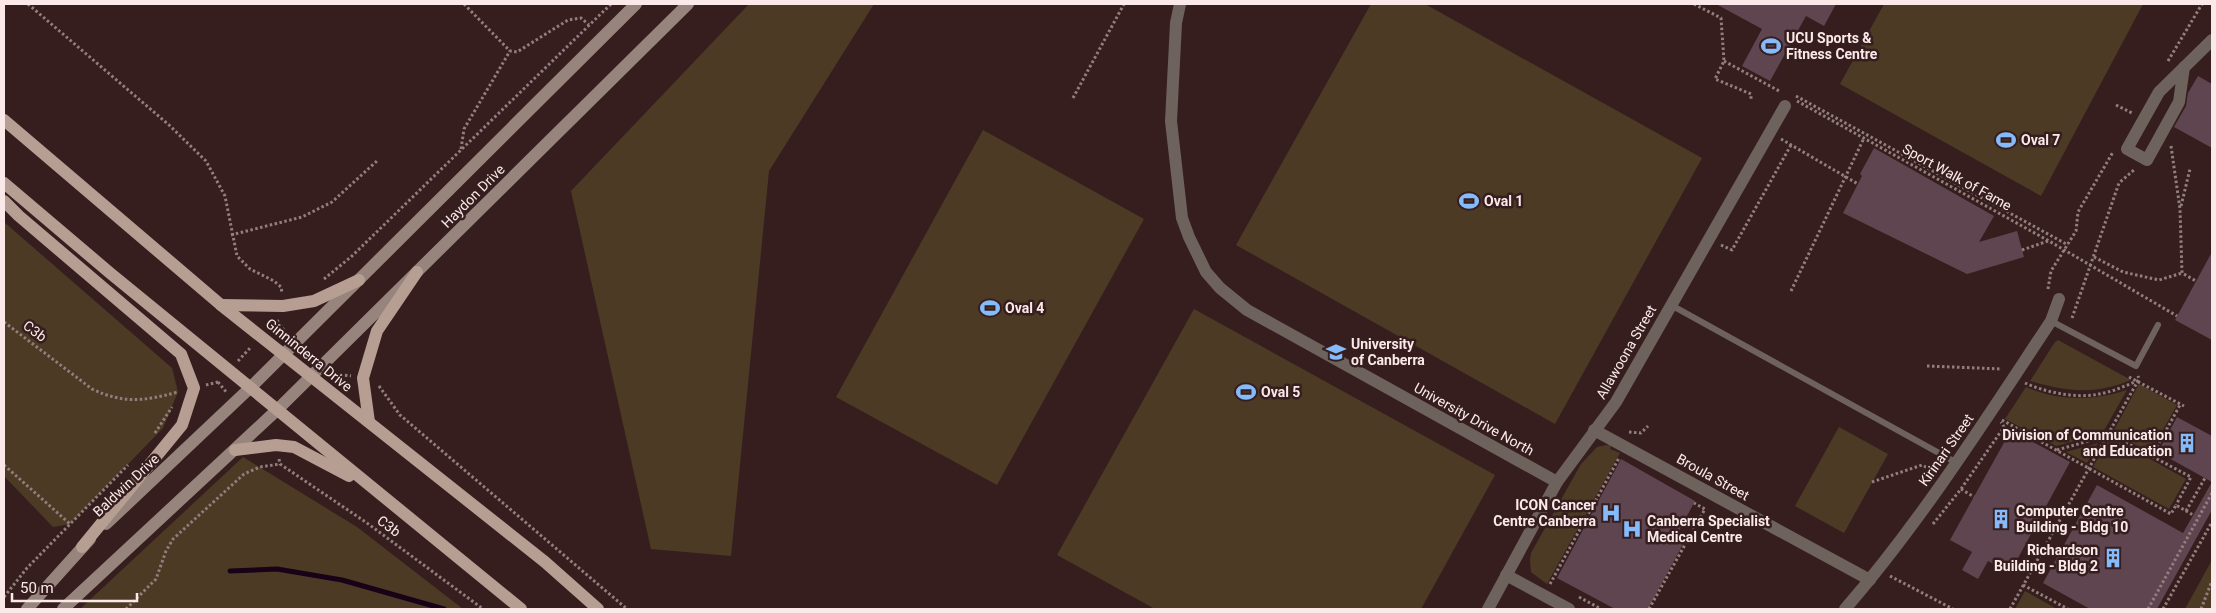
<svg xmlns="http://www.w3.org/2000/svg" width="2216" height="613" font-family="Roboto,sans-serif">
<rect width="100%" height="100%" fill="#361e1e"/>
<g fill="#4d3a25">
<polygon points="749,4 874,4 769,171 731,556 651,549 571,191"/>
<polygon points="1371,4 1425,4 1702,158 1555,424 1236,245"/>
<polygon points="1884,4 2143,4 2041,196 1840,84"/>
<polygon points="983,130 1144,219 997,485 836,397"/>
<polygon points="4,222 172,368 178,392 163,428 70,524 53,527 4,476"/>
<polygon points="1194,309 1495,475 1421,609 1155,609 1057,555"/>
<path d="M2058,340L2131,380C2094,395 2067,392 2030,381L2055,342Z"/>
<polygon points="2139,384 2177,405 2150,453 2113,432"/>
<path d="M2026,387C2058,401 2094,401 2127,390L2102,434L2056,446L2005,419Z"/>
<polygon points="1839,427 1888,454 1844,533 1795,506"/>
<polygon points="2110,437 2186,479 2169,509 2093,467"/>
<polygon points="2098,443 2087,463 2066,452"/>
<polygon points="1612,444 1610,449 1620,453 1547,584 1531,572 1530,560 1531,553 1581,464 1597,447"/>
<polygon points="243,457 357,527 463,609 80,609"/>
<polygon points="2212,560 2212,609 2185,609"/>
<polygon points="2025,591 2057,609 2015,609"/>
</g>
<g fill="none" stroke-linecap="round" stroke-linejoin="round">
<polyline stroke="#180218" stroke-width="5" points="230,571 277,569 342,580 444,609"/>
</g>
<g fill="#5f454f">
<polygon points="1716,4 1836,4 1824,26 1806,16 1770,81 1742,66 1762,29"/>
<polygon points="2198,76 2212,84 2212,148 2174,127 2186,106 2188,93"/>
<polygon points="1874,148 1994,216 1979,242 2017,231 2024,257 1967,274 1843,213 1862,176 1860,174"/>
<polygon points="2212,252 2212,340 2175,320"/>
<polygon points="2177,417 2212,436 2212,510 2157,609 2090,609 2043,583 2097,485 2183,533 2212,482 2158,452"/>
<polygon points="2011,430 2070,462 2010,573 1988,561 1978,579 1962,570 1972,552 1950,540"/>
<polygon points="1621,459 1695,501 1674,540 1683,544 1648,609 1615,609 1557,578"/>
</g>
<g fill="none" stroke-linecap="round" stroke-linejoin="round">
<g stroke="#937e7e" stroke-width="3" stroke-dasharray="2.5 2.5" stroke-linecap="butt">
<polyline points="28,4 169,125 206,161 225,196 237,256 250,269 274,281 281,287 282,293"/>
<polyline points="464,4 510,51"/>
<polyline points="1694,4 1721,18 1724,61 1715,79 1751,94 1751,101"/>
<polyline points="1724,61 1781,92"/>
<polyline points="2168,61 2202,4"/>
<polyline points="1796,96 2068,245"/>
<polyline points="1073,98 1124,4"/>
<polyline points="1797,101 2049,241 2177,316"/>
<polyline points="2116,105 2132,113"/>
<polyline points="1781,139 1858,184"/>
<polyline points="2171,146 2180,209 2182,273 2196,281"/>
<polyline points="461,149 464,129 510,51 517,52 568,20 581,18 589,25"/>
<polyline points="2181,206 2190,169"/>
<polyline points="231,235 302,217 332,202 378,160"/>
<polyline points="1721,245 1732,250 1791,145"/>
<polyline points="2022,250 2048,241"/>
<polyline points="2094,257 2123,272 2159,280 2182,273"/>
<polyline points="324,279 352,256 611,4"/>
<polyline points="2048,289 2051,271 2076,231 2078,212 2113,152"/>
<polyline points="1791,291 1864,138"/>
<polyline points="2072,318 2119,183 2135,169"/>
<polyline points="277,320 286,333"/>
<path d="M4,322L92,389C124,404 144,401 178,392"/>
<polyline points="238,361 251,347"/>
<polyline points="1927,366 2002,369"/>
<polyline points="335,374 351,376"/>
<polyline points="2129,377 2184,406"/>
<polyline points="218,382 227,393"/>
<path d="M2025,383C2045,392 2076,399 2099,394C2112,392 2125,386 2137,381"/>
<polyline points="206,385 218,382"/>
<polyline points="379,386 400,415 627,609"/>
<polyline points="2002,420 2171,514 2176,505 2193,515"/>
<polyline points="1629,432 1641,433 1648,426"/>
<polyline points="155,433 172,407"/>
<polyline points="2108,433 2191,477 2176,505"/>
<polyline points="2057,450 2106,436"/>
<polyline points="2152,456 2180,405"/>
<polyline points="279,459 280,464 367,523 483,609"/>
<polyline points="4,465 70,524"/>
<polyline points="1872,482 1922,465 1934,471"/>
<polyline points="1961,489 1974,497"/>
<polyline points="2186,511 2205,478"/>
<polyline points="1933,524 1961,489 2004,427 2001,422"/>
<polyline points="1890,576 1953,609"/>
<polyline points="1550,584 1619,458"/>
<polyline points="2023,585 2068,609"/>
<polyline points="4,597 27,568 128,465"/>
<polyline points="1579,597 1601,609"/>
<polyline points="126,609 156,579 166,551 173,539 244,474 260,467 280,464"/>
<polyline points="1649,609 1705,509 1694,503"/>
<polyline points="2010,609 2139,379 2138,376"/>
<polyline points="2148,609 2212,493"/>
<polyline points="2163,609 2212,522"/>
<polyline points="2201,609 2212,581"/>
</g>
<g stroke="#6e625d" stroke-width="6">
<polyline points="1671,305 1957,463"/>
<polyline points="2051,321 2136,366 2158,325"/>
</g>
<g stroke="#6e625d" stroke-width="12">
<polyline points="1180,4 1176,23 1171,121 1182,218 1189,237 1206,272 1220,288 1247,310 1557,482"/>
<polyline points="2184,67 2179,102 2147,160 2127,149 2159,92 2212,40"/>
<polyline points="1594,430 1870,580"/>
<polyline points="1506,575 1569,609"/>
<polyline points="1488,609 1557,482 1616,402 1785,106"/>
<path d="M1845,609C1922,520 1986,419 2051,321L2059,299"/>
</g>
<g stroke="#97847c" stroke-width="12">
<polyline points="106,524 251,387 636,4"/>
<polyline points="27,609 90,539"/>
<polyline points="63,609 278,409 688,4"/>
</g>
<g stroke="#b69e93" stroke-width="12">
<polyline points="4,120 221,305 545,562 598,609"/>
<polyline points="4,183 110,273 521,609"/>
<polyline points="4,201 19,216 181,354 194,388 182,425 82,547"/>
<polyline points="221,305 283,306 314,301 359,280"/>
<polyline points="369,422 363,378 377,331 417,272"/>
<polyline points="235,450 276,445 294,447 349,476"/>
</g>
</g>
<defs>
<symbol id="stadium-bare" viewBox="-9 -9 18 18"><path d="M0-5a6.5 5 0 1 0 0 10a6.5 5 0 1 0 0-10ZM-3.5-1.8h7v3.6h-7Z" fill="#86bbfb" stroke="#361e1e" stroke-width="2.5" paint-order="stroke"/></symbol>
<symbol id="university-bare" viewBox="-9 -9 18 18"><path d="M0-5L7-2L0 1L-7-2ZM-4 1L0 2.5L4 1V4Q0 6-4 4Z" fill="#86bbfb" stroke="#361e1e" stroke-width="2.5" paint-order="stroke"/></symbol>
<symbol id="building-bare" viewBox="-9 -9 18 18"><path d="M-4-6H4V6H1V3H-1V6H-4ZM-2.5-4.3h1.7v1.8h-1.7ZM.8-4.3h1.7v1.8H.8ZM-2.5-1h1.7V.8h-1.7ZM.8-1h1.7V.8H.8Z" fill="#86bbfb" stroke="#361e1e" stroke-width="2.5" paint-order="stroke"/></symbol>
<symbol id="hospital-bare" viewBox="-9 -9 18 18"><path d="M-5-5h3v3.5h4V-5h3V5h-3V1.5h-4V5h-3Z" fill="#86bbfb" stroke="#361e1e" stroke-width="2.5" paint-order="stroke"/></symbol>
</defs>
<g fill-rule="evenodd">
<use href="#stadium-bare" x="1757" y="32" width="28" height="28"/>
<use href="#stadium-bare" x="1992" y="126" width="28" height="28"/>
<use href="#stadium-bare" x="1455" y="187" width="28" height="28"/>
<use href="#stadium-bare" x="976" y="294" width="28" height="28"/>
<use href="#university-bare" x="1322" y="338" width="28" height="28"/>
<use href="#stadium-bare" x="1232" y="378" width="28" height="28"/>
<use href="#building-bare" x="2173" y="429" width="28" height="28"/>
<use href="#hospital-bare" x="1597" y="499" width="28" height="28"/>
<use href="#building-bare" x="1987" y="505" width="28" height="28"/>
<use href="#hospital-bare" x="1618" y="515" width="28" height="28"/>
<use href="#building-bare" x="2099" y="544" width="28" height="28"/>
</g>
<g text-anchor="middle" dominant-baseline="central" stroke-width="5" stroke-linejoin="round" paint-order="stroke">
<g font-size="14" font-weight="bold" fill="#fbe9e9" stroke="#361e1e" text-anchor="start">
<text x="1786" y="38">UCU Sports &amp;<tspan x="1786" dy="16">Fitness Centre</tspan></text>
<text x="2021" y="140">Oval 7</text>
<text x="1484" y="201">Oval 1</text>
<text x="1005" y="308">Oval 4</text>
<text x="1351" y="344">University<tspan x="1351" dy="16">of Canberra</tspan></text>
<text x="1261" y="392">Oval 5</text>
<text x="2172" y="435" text-anchor="end">Division of Communication<tspan x="2172" dy="16">and Education</tspan></text>
<text x="1596" y="505" text-anchor="end">ICON Cancer<tspan x="1596" dy="16">Centre Canberra</tspan></text>
<text x="2016" y="511">Computer Centre<tspan x="2016" dy="16">Building - Bldg 10</tspan></text>
<text x="1647" y="521">Canberra Specialist<tspan x="1647" dy="16">Medical Centre</tspan></text>
<text x="2098" y="550" text-anchor="end">Richardson<tspan x="2098" dy="16">Building - Bldg 2</tspan></text>
</g>
<g font-size="14" fill="#fbe9e9" stroke="#361e1e">
<text transform="translate(1957 177) rotate(29)">Sport Walk of Fame</text>
<text transform="translate(473 196) rotate(-45)">Haydon Drive</text>
<text transform="translate(35 331) rotate(37)">C3b</text>
<text transform="translate(1626 352) rotate(-60)">Allawoona Street</text>
<text transform="translate(309 355) rotate(39)">Ginninderra Drive</text>
<text transform="translate(1474 419) rotate(29)">University Drive North</text>
<text transform="translate(1946 450) rotate(-55)">Kirinari Street</text>
<text transform="translate(1713 477) rotate(29)">Broula Street</text>
<text transform="translate(126 485) rotate(-43)">Baldwin Drive</text>
<text transform="translate(389 526) rotate(37)">C3b</text>
</g>
</g>
<rect width="2216" height="613" fill="none" stroke="#fbe9e9" stroke-width="10"/>
<path d="M12 593v8h125v-8" fill="none" stroke="#fbe9e9" stroke-width="2.5"/>
<text x="20" y="593" font-size="15" fill="#fbe9e9" stroke="#361e1e" stroke-width="4" paint-order="stroke">50 m</text>
</svg>
